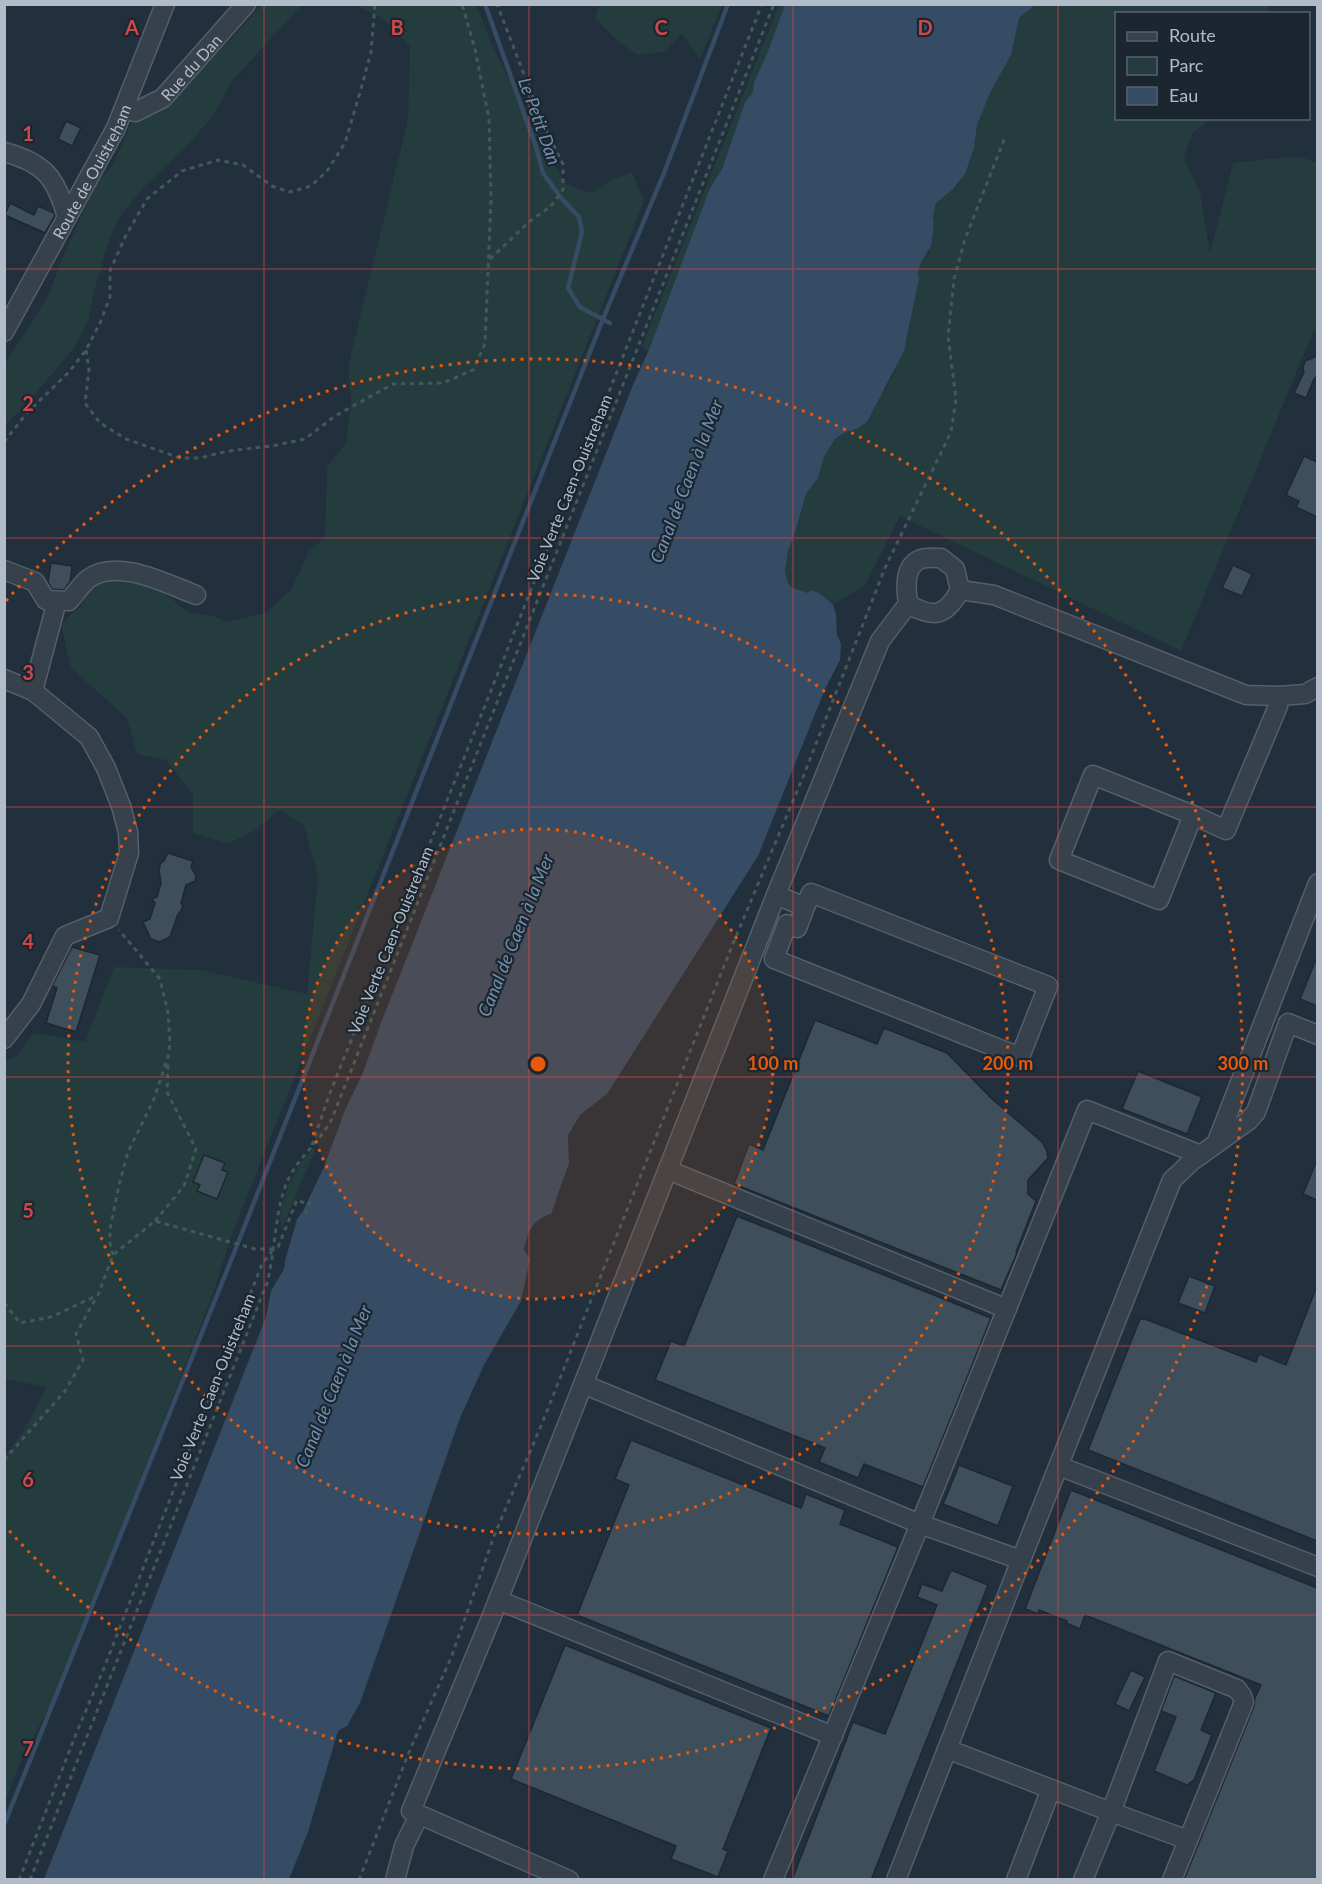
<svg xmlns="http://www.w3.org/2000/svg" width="1322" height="1884" font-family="Lato,sans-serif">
<rect width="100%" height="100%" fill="#222f3c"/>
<g fill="#243c3d">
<polygon points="1035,4 1270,5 1266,13 1116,14 1116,118 1210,119 1192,134 1184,158 1200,192 1210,253 1233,163 1299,156 1317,163 1317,331 1314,330 1181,651 900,516 865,585 833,605 822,595 808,593 793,588 788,583 785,571 785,561 794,536 806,494 818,478 824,457 835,439 844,433 853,430 886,388 895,370 907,339 919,279 918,271 920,265 929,252 934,224 933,217 936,203 953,189 960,182 974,148 977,125 982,112 991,91 1011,55 1019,18"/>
<polygon points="261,5 302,5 231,82 214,115 185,148 144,187 117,220 105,253 92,299 89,318 74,348 32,398 5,425 4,366 48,296 67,247 98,181 113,165 131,123 168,103 229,41"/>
<polygon points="355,5 476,5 492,45 535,132 566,184 592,193 609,181 632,172 644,201 232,1234 213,1294 55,1698 24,1753 5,1801 5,1456 22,1433 47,1387 5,1379 5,1062 15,1057 34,1033 85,1042 114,967 201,970 307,994 318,877 304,826 280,810 254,831 227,844 193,833 193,795 166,760 137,754 127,718 71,668 61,625 72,613 81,607 85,596 102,580 126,579 155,587 170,597 187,612 216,617 227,622 265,613 291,590 309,551 325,537 327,467 346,443 351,401 348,367 408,119 410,46 381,17"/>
<polygon points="599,5 599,4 722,5 700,59 682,34 665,51 638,55 619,42 595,18"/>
<polygon points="779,5 785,5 766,56 754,82 753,92 745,102 722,169 710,188 648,352 642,346"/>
<path d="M315,1147V1150L282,1229C273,1209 299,1159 315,1147Z"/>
</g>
<path fill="#354c64" d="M785,5H1035L1019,18L1011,55L991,91L977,125L974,148L965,174L953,189L936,203L933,217L934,224L931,246L920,265L918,271L919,279L904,351L867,422L858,428L844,433L835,439L824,457L818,478L806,494L794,536L788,551L785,571L788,583L793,588L808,593L812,590L822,595L833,605L836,614L837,635L841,644L840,660L825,689L758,856L607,1094L580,1115L568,1135L569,1163L551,1214C532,1219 528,1232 524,1250L530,1259L521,1301L484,1365L460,1418L360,1703L347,1726L338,1731L308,1832L289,1879H44L266,1317L271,1291L284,1269L285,1261L297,1219L303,1211L324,1167L345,1110L362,1075L381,1023L633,385L648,352L710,188L722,169L745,102L753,92L754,82L766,56Z"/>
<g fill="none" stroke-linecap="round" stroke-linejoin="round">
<g stroke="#354c64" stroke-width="4.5">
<polyline points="485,4 536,147 543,173 561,198 579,217 582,232 568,288 580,307 610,323"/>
<polyline points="4,1825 234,1253 603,319 664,173 728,4"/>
</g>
</g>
<g fill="#3e4e5b" stroke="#1d2833" stroke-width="1.5">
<polygon points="66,121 81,128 72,146 58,139"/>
<polygon points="10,203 34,215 38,206 54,213 55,215 45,233 5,215"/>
<polygon points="1317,356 1317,376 1314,379 1306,398 1294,393 1304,372 1303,368 1305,361"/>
<polygon points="1304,456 1317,462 1317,517 1296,507 1299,501 1286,495"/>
<polygon points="51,563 72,566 70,582 64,590 52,589 48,582"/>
<polygon points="1233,565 1252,574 1242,596 1222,588"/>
<polygon points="168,853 193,861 191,867 196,876 195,881 186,885 181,903 183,906 181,911 178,914 170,937 160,942 151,939 143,922 150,919 155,903 152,899 157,897 161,883 159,870 161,862 163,862"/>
<polygon points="72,947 100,955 76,1032 46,1023 57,988 52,986"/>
<polygon points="1317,957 1317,1006 1300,999"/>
<polygon points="815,1020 877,1044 884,1028 947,1053 991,1098 1042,1142 1047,1151 1048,1158 1028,1180 1028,1194 1036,1201 1016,1252 1017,1253 1001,1290 734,1184 749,1144 763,1150"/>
<polygon points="1138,1071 1202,1097 1187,1134 1122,1109"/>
<polygon points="204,1155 225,1163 222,1170 228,1172 217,1199 197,1191 200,1185 193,1182"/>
<polygon points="1317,1160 1317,1200 1303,1194"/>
<polygon points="737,1216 991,1318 923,1487 864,1464 858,1478 819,1462 825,1448 655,1380 671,1341 684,1346"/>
<polygon points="1189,1276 1215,1286 1205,1313 1178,1303"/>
<polygon points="1317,1286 1317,1541 1088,1450 1140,1319 1145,1319 1256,1362 1259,1354 1286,1365"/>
<polygon points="631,1440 801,1508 806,1494 845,1510 840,1524 898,1547 829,1716 577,1615 629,1485 615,1479"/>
<polygon points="959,1465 1013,1486 998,1526 943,1504"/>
<polygon points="1071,1490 1317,1588 1317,1880 1184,1880 1254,1706 1255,1698 1261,1685 1085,1615 1080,1629 1066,1623 1067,1621 1039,1610 1038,1614 1025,1609"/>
<polygon points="951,1570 988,1585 871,1880 792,1880 853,1722 885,1734 937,1605 917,1597 922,1584 942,1591"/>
<polygon points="565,1645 771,1728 723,1849 728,1851 718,1877 671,1859 676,1846 511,1779"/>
<polygon points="1131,1670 1145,1677 1129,1711 1115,1704"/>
<polygon points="1174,1676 1216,1693 1201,1730 1212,1735 1194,1780 1187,1785 1154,1771 1176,1717 1161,1711"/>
</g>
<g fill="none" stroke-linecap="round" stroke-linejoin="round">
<defs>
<g id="minor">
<path id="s1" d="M124,110L135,112L163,98L246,4"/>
<path d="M4,152C45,163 56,178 67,217"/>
<path id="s2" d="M4,332L116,128L165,4"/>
<path d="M941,558L955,569L960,590C946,616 934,619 908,604C906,589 903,566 921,559C927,557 935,558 941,558Z"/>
<path d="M4,570L35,582L46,600L69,601C75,594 81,585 88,579C116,557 167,584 196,595"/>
<polyline points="960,590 994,595 1246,695 1279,696 1305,694 1318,687"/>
<polyline points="4,679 33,691 89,737 106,768 121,806 128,832 129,853 109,918 65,936 31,1004 4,1039"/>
<polyline points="33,691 57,601"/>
<polygon points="1093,775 1193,815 1159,900 1059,860"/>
<polyline points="1193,815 1226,830 1278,706 1279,696"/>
<polyline points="776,895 805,907 811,893 1048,986 1020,1057 774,959 787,924 797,928 805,907"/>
<polyline points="1216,1144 1318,883"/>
<polyline points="668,1170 1007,1309"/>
<polyline points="583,1384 920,1524 1087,1110 1201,1155"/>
<polyline points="1059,1466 1318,1567"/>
<polyline points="1021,1560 1172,1180 1192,1161 1248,1121 1256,1112 1288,1023 1318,1035"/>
<polyline points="498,1600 833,1736"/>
<polyline points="947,1749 1111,1812 1083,1880"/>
<polyline points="395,1880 404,1846 419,1815"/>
<polyline points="569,1880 411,1811 491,1618 776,895 880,641 908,604"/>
<polyline points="773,1880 920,1524 1021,1560 896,1880"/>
<polyline points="1016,1880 1051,1789"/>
<polyline points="1172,1880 1244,1702 1242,1696 1237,1689 1168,1661 1111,1812 1188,1840"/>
</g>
</defs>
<use href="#minor" stroke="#545f6a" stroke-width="21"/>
<g stroke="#42595a" stroke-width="3" stroke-dasharray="4.5 4.5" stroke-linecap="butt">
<polyline points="490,259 530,221 550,207 563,190 563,164 543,124 497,4"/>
<polyline points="86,350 89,370 85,403 100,423 126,439 180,458 200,458 228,451 272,446 305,439 335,416 393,384 443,383 473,370 485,344 491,199 489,119 475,49 462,4"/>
<polyline points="4,442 26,414 69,372 86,350 100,323 110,297 110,271 125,237 147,199 182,171 218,160 243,165 272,186 290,192 311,186 327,171 345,143 361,89 371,52 375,4"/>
<polyline points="312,1145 328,1098 504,658 762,4"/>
<polyline points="305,1214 312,1196"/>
<polyline points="155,1221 184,1186 196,1149 167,1092 168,1062"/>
<polyline points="113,1255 110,1243 110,1229 119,1185 128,1152 154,1099 168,1057 170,1044 168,1013 160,979 119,930"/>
<polyline points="4,1303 20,1323 51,1317 98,1295 113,1255 155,1221 255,1249 273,1249 278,1247 297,1200 309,1205"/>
<polyline points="4,1460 65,1391 83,1360 76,1334 97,1296"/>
<polyline points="19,1880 76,1734 104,1668 262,1264 272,1251"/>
<path d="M30,1880L267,1283C276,1249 274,1214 287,1182C297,1159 318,1143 331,1121L774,4"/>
<polyline points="359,1880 409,1752 451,1658 494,1536 541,1426 732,946 803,777 885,568 951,432 956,399 948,336 954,279 965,239 1006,135"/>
</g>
<use href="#minor" stroke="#36414c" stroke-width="18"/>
</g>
<path fill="none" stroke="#cf4648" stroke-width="1.5" stroke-opacity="0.55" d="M264,4V1880M529,4V1880M793,4V1880M1058,4V1880M4,269H1318M4,538H1318M4,807H1318M4,1077H1318M4,1346H1318M4,1615H1318"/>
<circle cx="538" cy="1064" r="235" fill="#e8590c" fill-opacity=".12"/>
<g fill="none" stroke="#e8590c" stroke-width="3" stroke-dasharray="3 6">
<circle cx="538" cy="1064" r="235"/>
<circle cx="538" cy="1064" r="470"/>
<path d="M6 601A705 705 0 1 1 6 1527"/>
</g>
<g text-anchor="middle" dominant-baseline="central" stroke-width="4.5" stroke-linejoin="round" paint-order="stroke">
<g font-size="16" fill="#b1bcc8" stroke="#1b2631">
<text stroke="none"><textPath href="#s1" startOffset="84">Rue du Dan</textPath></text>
<text stroke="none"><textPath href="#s2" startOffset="183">Route de Ouistreham</textPath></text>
<text transform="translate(569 488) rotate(-68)">Voie Verte Caen-Ouistreham</text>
<text transform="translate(390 940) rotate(-68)">Voie Verte Caen-Ouistreham</text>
<text transform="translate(212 1387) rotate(-68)">Voie Verte Caen-Ouistreham</text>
</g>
<g font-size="18" font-style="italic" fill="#708fac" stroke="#1b2631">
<text transform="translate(540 121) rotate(70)">Le Petit Dan</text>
<text transform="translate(686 481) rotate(-69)">Canal de Caen à la Mer</text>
<text transform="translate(515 935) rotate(-68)">Canal de Caen à la Mer</text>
<text transform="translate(333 1386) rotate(-68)">Canal de Caen à la Mer</text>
</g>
</g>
<g font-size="20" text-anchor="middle" font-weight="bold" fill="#cf4648" stroke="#1b2631" stroke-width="4.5" stroke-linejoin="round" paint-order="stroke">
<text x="132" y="35">A</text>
<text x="397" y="35">B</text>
<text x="661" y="35">C</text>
<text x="925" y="35">D</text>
<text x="28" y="141">1</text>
<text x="28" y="411">2</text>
<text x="28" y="680">3</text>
<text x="28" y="949">4</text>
<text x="28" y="1218">5</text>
<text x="28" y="1487">6</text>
<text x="28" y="1756">7</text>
</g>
<circle cx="538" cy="1064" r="9" fill="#e8590c" stroke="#1b2631" stroke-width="3"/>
<g font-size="18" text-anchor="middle" font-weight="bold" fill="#e8590c" stroke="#1b2631" stroke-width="4.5" stroke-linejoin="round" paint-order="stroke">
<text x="773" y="1070">100 m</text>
<text x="1008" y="1070">200 m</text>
<text x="1243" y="1070">300 m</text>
</g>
<rect width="1322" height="1884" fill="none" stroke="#b1bcc8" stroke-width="12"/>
<rect x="1115" y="12" width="195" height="108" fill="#1b2631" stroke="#57626d" stroke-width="1.5"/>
<rect x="1127" y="32" width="30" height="9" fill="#36414c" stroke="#57626d" stroke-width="1.5"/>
<text x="1169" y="42" font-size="18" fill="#b1bcc8">Route</text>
<rect x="1127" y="57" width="30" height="18" fill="#243c3d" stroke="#57626d" stroke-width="1.5"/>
<text x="1169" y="72" font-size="18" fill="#b1bcc8">Parc</text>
<rect x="1127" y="87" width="30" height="18" fill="#354c64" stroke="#57626d" stroke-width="1.5"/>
<text x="1169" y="102" font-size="18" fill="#b1bcc8">Eau</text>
</svg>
